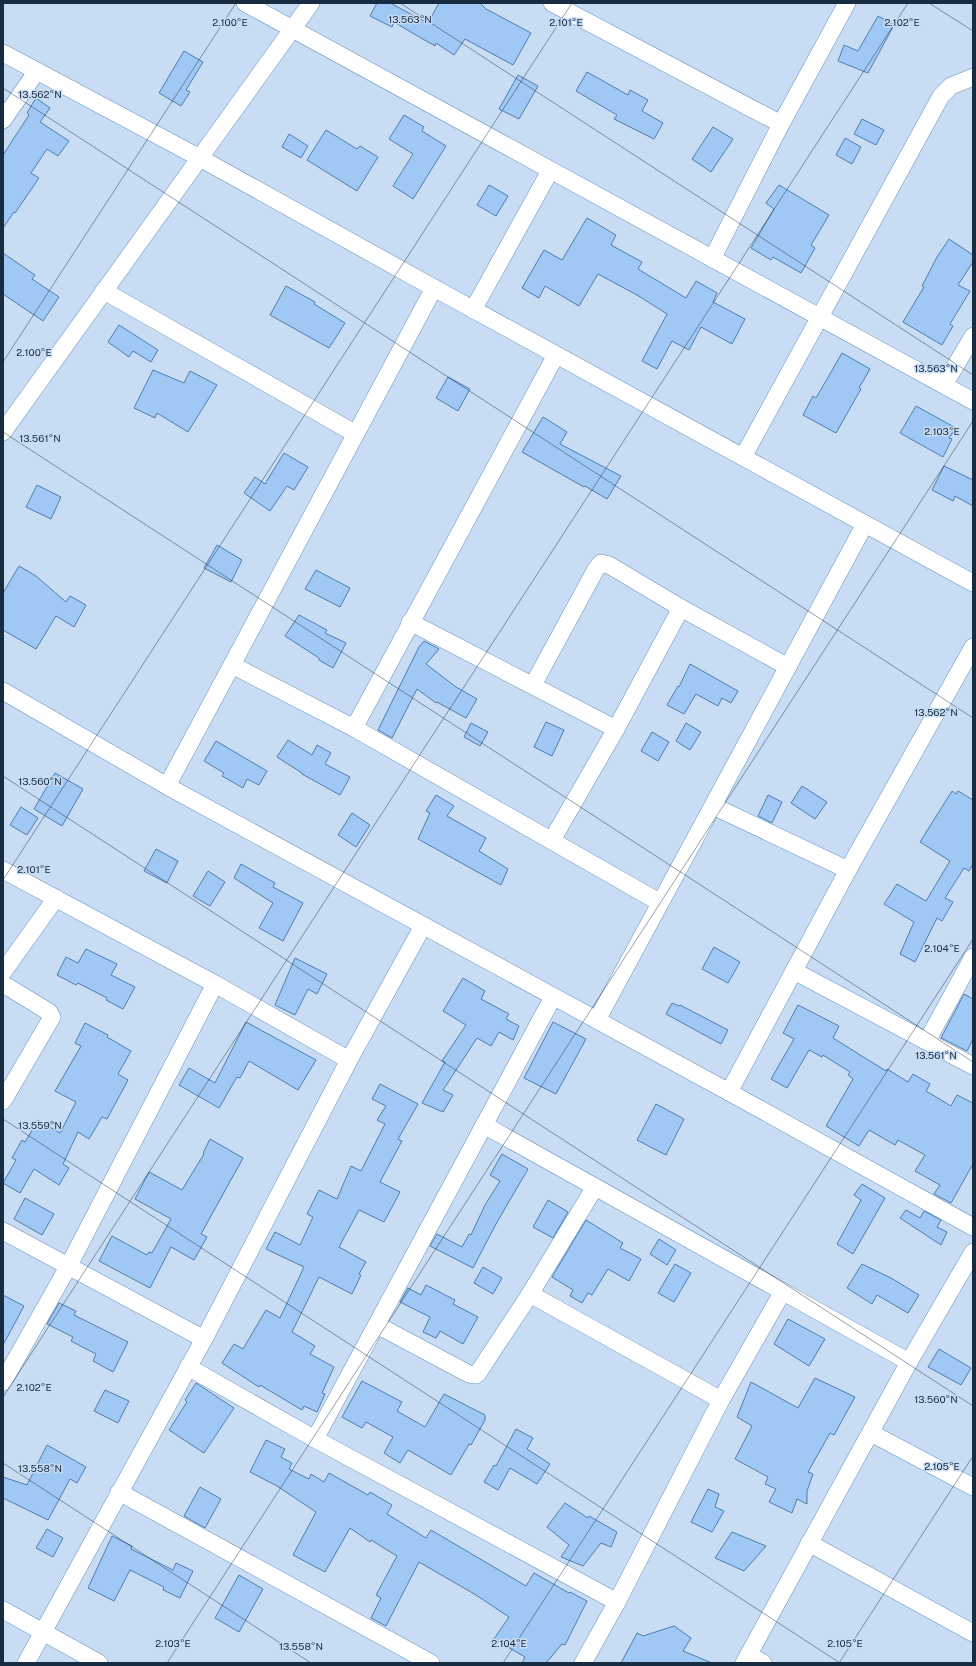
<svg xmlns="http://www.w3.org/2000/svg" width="976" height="1666" font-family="'Public Sans',sans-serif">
<rect width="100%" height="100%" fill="#c8dcf3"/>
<g fill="#a0c8f4" stroke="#4e7db1">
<polygon points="377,3 390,3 428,23 439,3 480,3 486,9 531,33 513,65 465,39 454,55 436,43 435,46 421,38 394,22 392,27 370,16"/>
<polygon points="878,16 894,25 868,73 838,61 844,45 858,51"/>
<polygon points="184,51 203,62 186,90 190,92 181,106 159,93"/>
<polygon points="587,72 628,95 630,90 648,100 642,111 663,123 654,139 614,119 617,115 576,91"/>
<polygon points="518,75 538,86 519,119 499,109"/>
<polygon points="36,98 50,108 40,122 69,141 58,156 47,149 31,173 39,178 15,213 14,212 3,228 3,155 29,115 27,113"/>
<polygon points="404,115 424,127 422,131 446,146 413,199 393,186 413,154 389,139"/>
<polygon points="862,119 884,130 876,145 854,134"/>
<polygon points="713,127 733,139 711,172 692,159"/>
<polygon points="326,130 357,149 360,146 378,157 357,191 307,160"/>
<polygon points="289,134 308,146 301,158 282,147"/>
<polygon points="845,138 861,147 852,164 836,155"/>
<polygon points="489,185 508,196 496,216 477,205"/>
<polygon points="779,185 829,215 811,245 815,248 801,273 773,257 771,260 751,248 774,209 766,203"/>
<polygon points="587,218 616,235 611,245 642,262 638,269 686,298 696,281 717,293 713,302 745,319 732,344 701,327 689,350 672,341 657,369 642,361 667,314 637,295 598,274 579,306 545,286 539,298 522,288 544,250 562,260"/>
<polygon points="949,239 973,255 973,262 958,285 970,291 950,324 953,326 942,345 903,322 924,287 922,286 937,257"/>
<polygon points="3,253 35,275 32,279 59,297 43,321 3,294"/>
<polygon points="286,286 315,302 314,304 345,323 329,348 270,315"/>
<polygon points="119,325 158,350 151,362 133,351 129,357 108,342"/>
<polygon points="842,353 870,369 859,388 861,389 836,433 803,415 813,396 816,398"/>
<polygon points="153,370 184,383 190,371 217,385 188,432 157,413 155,418 134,408"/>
<polygon points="448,377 470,389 458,411 436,398"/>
<polygon points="916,406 956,428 949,438 952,439 943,457 900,433"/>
<polygon points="543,417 567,432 560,444 621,476 607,499 585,486 584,487 522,452"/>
<polygon points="284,453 308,467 294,490 287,486 270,511 244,493 255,477 265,484"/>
<polygon points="944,466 973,480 973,506 955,496 953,501 932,490"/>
<polygon points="37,485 61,497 51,519 26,507"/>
<polygon points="217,545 242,560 231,582 204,568"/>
<polygon points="19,566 36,576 66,602 70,596 86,605 74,627 56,616 36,649 3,630 3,593"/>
<polygon points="316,570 350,588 340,607 305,589"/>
<polygon points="299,615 327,630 325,633 346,643 333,668 319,660 319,658 285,636"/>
<polygon points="424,641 439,649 426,664 456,687 477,699 466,718 437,702 436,703 417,689 392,738 378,730 419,647"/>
<polygon points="690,664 738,691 731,703 722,698 718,706 696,694 684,714 667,705 678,686 679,687"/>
<polygon points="546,722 564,730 552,756 534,747"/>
<polygon points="471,723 488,732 480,746 464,737"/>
<polygon points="686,723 701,732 690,750 676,741"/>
<polygon points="652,732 669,742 658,761 641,751"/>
<polygon points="288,740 312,755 317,745 331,753 325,764 350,777 340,795 302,774 302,773 277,757"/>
<polygon points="216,741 267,771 259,785 247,779 243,788 222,776 224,773 204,761"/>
<polygon points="55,773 83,789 62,826 34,809"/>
<polygon points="802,786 827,802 815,819 791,803"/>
<polygon points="952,791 956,794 958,791 973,800 973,864 969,871 964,868 945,898 953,902 942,921 937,918 915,962 900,954 914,922 884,904 897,884 926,901 950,861 920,842"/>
<polygon points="436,795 454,806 447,816 486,838 479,851 508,869 501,885 418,839 430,813 426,811"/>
<polygon points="768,795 782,802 772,823 758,816"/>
<polygon points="21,807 38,818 27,835 10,825"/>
<polygon points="352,813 370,825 356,847 338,835"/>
<polygon points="156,849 178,861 167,883 144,871"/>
<polygon points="241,864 275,883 273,887 303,903 283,941 259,928 273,903 234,878"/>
<polygon points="208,871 225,882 210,906 193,896"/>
<polygon points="714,947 740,962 728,983 702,969"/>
<polygon points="86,949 117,964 111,975 135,987 123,1009 106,1000 107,998 78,983 76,985 57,975 66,957 78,963"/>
<polygon points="295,958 327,974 317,994 308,989 295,1015 275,1005"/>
<polygon points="463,978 485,991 481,999 509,1014 506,1019 519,1026 513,1040 499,1032 491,1046 477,1038 443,1090 453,1095 443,1112 422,1103 445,1062 442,1061 466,1025 443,1011"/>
<polygon points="964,994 973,999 973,1039 967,1051 941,1038"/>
<polygon points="672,1003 679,1006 680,1005 728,1030 721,1044 666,1014"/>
<polygon points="798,1005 839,1026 833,1038 886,1071 887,1069 908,1082 913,1074 930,1084 926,1091 951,1106 957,1095 973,1103 973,1164 951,1203 934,1194 940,1185 915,1171 925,1155 898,1140 895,1145 869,1130 859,1146 826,1126 853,1079 848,1075 850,1072 823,1055 822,1057 809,1050 787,1088 771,1079 794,1039 783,1033"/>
<polygon points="246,1022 316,1060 298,1090 249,1061 240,1078 237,1077 219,1108 179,1085 189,1068 215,1083"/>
<polygon points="553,1022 586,1039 556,1094 524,1078"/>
<polygon points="85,1023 108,1035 107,1037 131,1051 118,1074 128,1080 107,1119 102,1117 89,1139 78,1132 63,1164 69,1168 59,1185 34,1169 20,1193 3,1183 16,1160 12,1158 22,1140 25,1142 38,1120 60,1133 76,1102 55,1091 81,1046 75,1043"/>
<polygon points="380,1084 418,1104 398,1139 402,1141 380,1182 400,1192 384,1222 359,1210 339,1247 366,1262 359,1274 361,1275 352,1294 319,1277 292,1332 315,1346 310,1354 334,1367 322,1393 325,1394 317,1412 304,1406 302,1410 260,1385 259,1387 222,1363 234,1344 243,1349 266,1310 280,1318 304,1267 266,1249 275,1232 300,1245 313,1217 307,1214 319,1190 337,1199 351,1166 361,1171 385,1124 377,1120 386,1106 372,1099"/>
<polygon points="656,1104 684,1119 666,1155 637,1140"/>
<polygon points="210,1139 243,1158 201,1234 207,1237 194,1260 171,1247 150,1288 99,1261 112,1236 147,1255 149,1252 152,1253 171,1219 135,1199 149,1172 182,1190 204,1154 203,1153"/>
<polygon points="502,1154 528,1169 496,1224 473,1268 430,1246 437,1234 462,1247 469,1234 471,1235 485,1205 500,1181 490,1175"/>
<polygon points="862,1184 885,1198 853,1254 837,1244 861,1200 854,1195"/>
<polygon points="25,1198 54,1214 42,1235 14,1219"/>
<polygon points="548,1200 568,1212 553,1238 533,1227"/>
<polygon points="906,1210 920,1218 924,1211 941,1220 937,1227 947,1232 941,1245 900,1218"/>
<polygon points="586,1220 623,1243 620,1248 641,1259 629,1281 608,1269 592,1295 588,1293 582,1303 570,1296 573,1290 552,1277"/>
<polygon points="659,1239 676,1250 667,1265 650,1254"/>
<polygon points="675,1264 691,1273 674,1302 658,1293"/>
<polygon points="862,1264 891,1278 919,1295 908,1313 877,1295 872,1304 847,1288"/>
<polygon points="483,1267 502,1278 493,1294 474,1283"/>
<polygon points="426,1285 455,1300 453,1304 478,1317 463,1344 440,1331 436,1338 423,1332 430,1317 400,1302 408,1288 421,1295"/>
<polygon points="3,1295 24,1306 3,1345"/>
<polygon points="59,1303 76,1311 74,1315 128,1342 113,1372 93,1361 96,1354 71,1341 73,1337 47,1324"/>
<polygon points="788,1319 825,1339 809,1366 774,1344"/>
<polygon points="939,1349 971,1368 961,1385 928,1367"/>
<polygon points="815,1378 855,1397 834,1435 830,1433 808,1472 813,1474 807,1491 807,1504 797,1499 792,1513 769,1502 776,1489 765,1484 768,1477 735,1459 752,1426 737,1417 751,1382 798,1408"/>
<polygon points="362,1381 402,1402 397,1411 425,1427 444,1394 485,1415 485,1420 471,1445 469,1444 451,1475 408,1450 400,1463 384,1453 393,1437 366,1422 362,1428 342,1417"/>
<polygon points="196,1383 234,1408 204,1453 169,1430 187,1402 185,1400"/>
<polygon points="105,1390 129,1401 118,1423 94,1411"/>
<polygon points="516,1429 533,1438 527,1449 550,1464 537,1484 510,1468 498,1490 484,1482 494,1465 496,1466"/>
<polygon points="266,1440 285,1449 281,1457 292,1463 289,1469 309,1479 311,1474 324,1482 329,1473 368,1495 370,1492 392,1505 387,1514 426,1538 431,1530 526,1586 534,1573 569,1593 570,1592 587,1601 565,1645 562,1644 546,1663 522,1663 525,1657 494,1639 509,1617 476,1595 419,1562 386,1626 371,1618 381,1598 376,1595 397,1556 371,1540 370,1542 350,1528 325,1572 293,1555 316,1512 277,1486 250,1472"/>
<polygon points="47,1445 86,1467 77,1483 70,1479 48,1520 3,1498 3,1477 27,1485"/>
<polygon points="200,1487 221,1499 205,1528 184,1516"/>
<polygon points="708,1489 719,1494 715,1507 724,1511 712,1532 691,1522"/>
<polygon points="565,1503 588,1518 589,1516 617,1532 611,1547 601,1543 583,1566 561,1557 569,1545 547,1527"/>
<polygon points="47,1529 63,1538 53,1557 36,1548"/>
<polygon points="732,1532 766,1546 744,1571 715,1558"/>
<polygon points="112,1536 132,1546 131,1549 173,1570 176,1563 193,1571 180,1598 163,1590 164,1587 130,1570 114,1601 88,1588"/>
<polygon points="239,1575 263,1589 239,1632 215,1618"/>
<polygon points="674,1626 691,1638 683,1651 712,1663 621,1663 637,1633 643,1636"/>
</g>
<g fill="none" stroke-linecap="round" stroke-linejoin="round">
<defs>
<g id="minor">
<polyline points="245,3 973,401"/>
<polyline points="552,3 781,124"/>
<polyline points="3,53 200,158 434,288 973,583"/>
<polyline points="3,120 37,71"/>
<polyline points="712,259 781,124 847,3"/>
<polyline points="104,291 356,434"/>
<polyline points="473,310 550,171"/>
<polyline points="944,385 973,336"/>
<polyline points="3,432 311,3"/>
<polyline points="743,457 941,96 951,86 973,77"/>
<polyline points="410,622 616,729"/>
<polyline points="232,665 354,728 659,902"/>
<polyline points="533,685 596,569 601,563 609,565 681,608 788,667"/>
<polyline points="3,691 167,786 729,1092 973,1227"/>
<polyline points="354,728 556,355"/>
<polyline points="167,786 434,288"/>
<polyline points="713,806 848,870"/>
<polyline points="552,840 616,729 681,608"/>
<polyline points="3,870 215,984 349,1060"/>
<polyline points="794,971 973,1066"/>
<polyline points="3,972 56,898"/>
<polyline points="3,984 49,1012 52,1017 3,1101"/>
<polyline points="597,1020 865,524"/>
<polyline points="927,1041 973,957"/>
<polyline points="729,1092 848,870 973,647"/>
<polyline points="484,1125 909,1362"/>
<polyline points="3,1231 204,1339"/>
<polyline points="530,1294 721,1400"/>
<polyline points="377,1325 469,1374 476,1375 478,1373 530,1294 595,1187"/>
<polyline points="188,1367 315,1439 617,1602"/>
<polyline points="3,1382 68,1267 215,984"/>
<polyline points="871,1433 973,1487"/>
<polyline points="315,1439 553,997"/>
<polyline points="119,1492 431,1663"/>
<polyline points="809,1543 973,1633"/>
<polyline points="3,1610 99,1663"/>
<polyline points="749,1655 763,1663"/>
<polyline points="26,1663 204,1339 349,1060 423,926"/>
<polyline points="583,1663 617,1602 721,1400 782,1293"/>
<polyline points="744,1663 909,1362 973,1252"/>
</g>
</defs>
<use href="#minor" stroke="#6393c8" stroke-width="18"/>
<use href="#minor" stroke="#fff" stroke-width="17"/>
</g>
<path fill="none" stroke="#172b41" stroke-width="1" stroke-opacity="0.45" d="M400,3L973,375M929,3L973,31M3,88L973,718M3,362L236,3M3,432L973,1062M3,776L973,1406M3,880L572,3M3,1119L840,1663M3,1397L908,3M3,1463L311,1663M167,1663L973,421M503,1663L973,939M839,1663L973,1456"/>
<g font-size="10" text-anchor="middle" fill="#172b41" stroke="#c8dcf3" stroke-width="3" stroke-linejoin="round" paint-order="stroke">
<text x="410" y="23">13.563°N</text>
<text x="230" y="26">2.100°E</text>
<text x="566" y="26">2.101°E</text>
<text x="902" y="26">2.102°E</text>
<text x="40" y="98">13.562°N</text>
<text x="34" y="356">2.100°E</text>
<text x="936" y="372">13.563°N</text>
<text x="942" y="435">2.103°E</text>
<text x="40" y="442">13.561°N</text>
<text x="936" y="716">13.562°N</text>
<text x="40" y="785">13.560°N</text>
<text x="34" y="873">2.101°E</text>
<text x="942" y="952">2.104°E</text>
<text x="936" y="1059">13.561°N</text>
<text x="40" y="1129">13.559°N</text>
<text x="34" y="1391">2.102°E</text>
<text x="936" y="1403">13.560°N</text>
<text x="942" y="1470">2.105°E</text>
<text x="40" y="1472">13.558°N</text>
<text x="173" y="1647">2.103°E</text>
<text x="509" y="1647">2.104°E</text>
<text x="845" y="1647">2.105°E</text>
<text x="301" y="1650">13.558°N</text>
</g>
<rect width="976" height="1666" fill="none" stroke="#172b41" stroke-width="8"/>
</svg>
